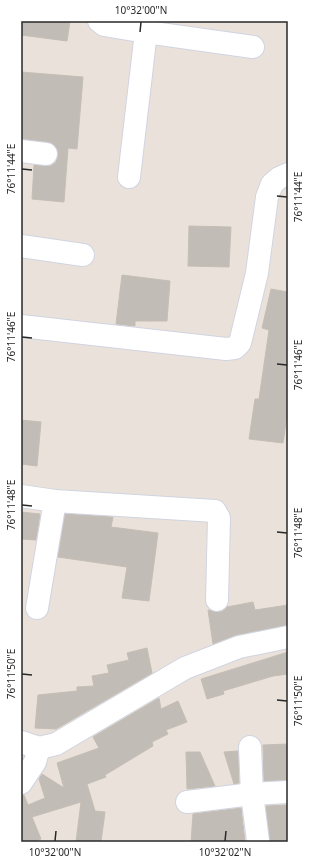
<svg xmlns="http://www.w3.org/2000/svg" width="309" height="863" font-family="'Noto Sans',sans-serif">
<rect width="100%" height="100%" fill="#eae2da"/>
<g fill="#c2bcb7" stroke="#c5beb4">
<polygon points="21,21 70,21 67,41 21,35"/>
<polygon points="21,72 83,77 77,149 68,148 64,202 32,199 34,165 51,166 56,162 58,155 57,149 53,144 47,142 21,139"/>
<polygon points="189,226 231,227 229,267 188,266"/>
<polygon points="122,275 170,281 167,321 135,321 135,326 116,324"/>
<polygon points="271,289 288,292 288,409 283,443 249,439 255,399 259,399 269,330 262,328"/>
<polygon points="21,420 41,422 37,466 21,464"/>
<polygon points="21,512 40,514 36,540 21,539"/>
<polygon points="65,514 113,517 111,527 158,533 149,601 122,598 127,567 58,557"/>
<polygon points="253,602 255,610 288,605 288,625 236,635 213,644 208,610 217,612 223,611 227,607"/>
<polygon points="147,648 152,673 56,729 35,728 38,695 77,691 77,687 94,686 92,676 109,673 107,665 129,660 127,653"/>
<polygon points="288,652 288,674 273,676 223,691 224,694 207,699 201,679"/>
<polygon points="159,698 161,709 178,701 187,722 166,730 168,734 152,742 153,746 105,775 106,777 87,784 95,811 105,812 101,842 76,842 81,802 32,817 41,839 33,842 21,842 21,795 24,795 28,805 45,798 39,779 42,774 64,788 57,763 99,748 93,737"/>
<polygon points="288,744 288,780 264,781 263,745"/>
<polygon points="238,751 239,783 234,784 224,752"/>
<polygon points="186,752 200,752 215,786 187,789"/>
<polygon points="288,805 288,842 270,842 266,806"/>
<polygon points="241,808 245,842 191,842 193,814"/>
</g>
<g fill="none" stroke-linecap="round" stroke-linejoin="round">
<defs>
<g id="minor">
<polyline points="99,21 104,25 146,32 253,47"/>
<polyline points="21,151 46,154"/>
<polyline points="129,177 146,32"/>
<polyline points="21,246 83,255"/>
<polyline points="21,326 226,349 235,348 240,343 257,273 267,197 272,184 279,178 288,174"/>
<polyline points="21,496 55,501 215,511 219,518 217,600"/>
<polyline points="37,608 55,501"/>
<polyline points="21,742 39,748 56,744 185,668 239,647 288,637"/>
<polyline points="250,747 252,794 258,841"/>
<polyline points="21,783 35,762 39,748"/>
<polyline points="187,802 252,794 288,792"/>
</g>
</defs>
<use href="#minor" stroke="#d0d4e1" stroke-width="24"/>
<use href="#minor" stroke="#fff" stroke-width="22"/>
</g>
<path fill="none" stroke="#282828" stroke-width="1.5" d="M140,32L141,22M22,169L32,170M277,196L287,197M22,337L32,338M277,364L287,365M22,505L32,506M277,532L287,533M22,674L32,675M277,700L287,701M55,841L56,831M225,841L226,831"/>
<rect width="309" height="863" fill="none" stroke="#ffffff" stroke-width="44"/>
<rect x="22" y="22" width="265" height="819" fill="none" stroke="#282828" stroke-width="1.5"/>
<g font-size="10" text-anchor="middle" fill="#282828">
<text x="141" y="14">10°32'00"N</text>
<text transform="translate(11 169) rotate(-90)" y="4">76°11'44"E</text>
<text transform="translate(298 197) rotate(-90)" y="4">76°11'44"E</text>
<text transform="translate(11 337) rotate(-90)" y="4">76°11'46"E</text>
<text transform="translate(298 365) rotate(-90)" y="4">76°11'46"E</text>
<text transform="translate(11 505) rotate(-90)" y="4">76°11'48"E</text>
<text transform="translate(298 533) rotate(-90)" y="4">76°11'48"E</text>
<text transform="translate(11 674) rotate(-90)" y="4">76°11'50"E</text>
<text transform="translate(298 701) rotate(-90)" y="4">76°11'50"E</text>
<text x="55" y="856">10°32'00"N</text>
<text x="225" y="856">10°32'02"N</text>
</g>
</svg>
